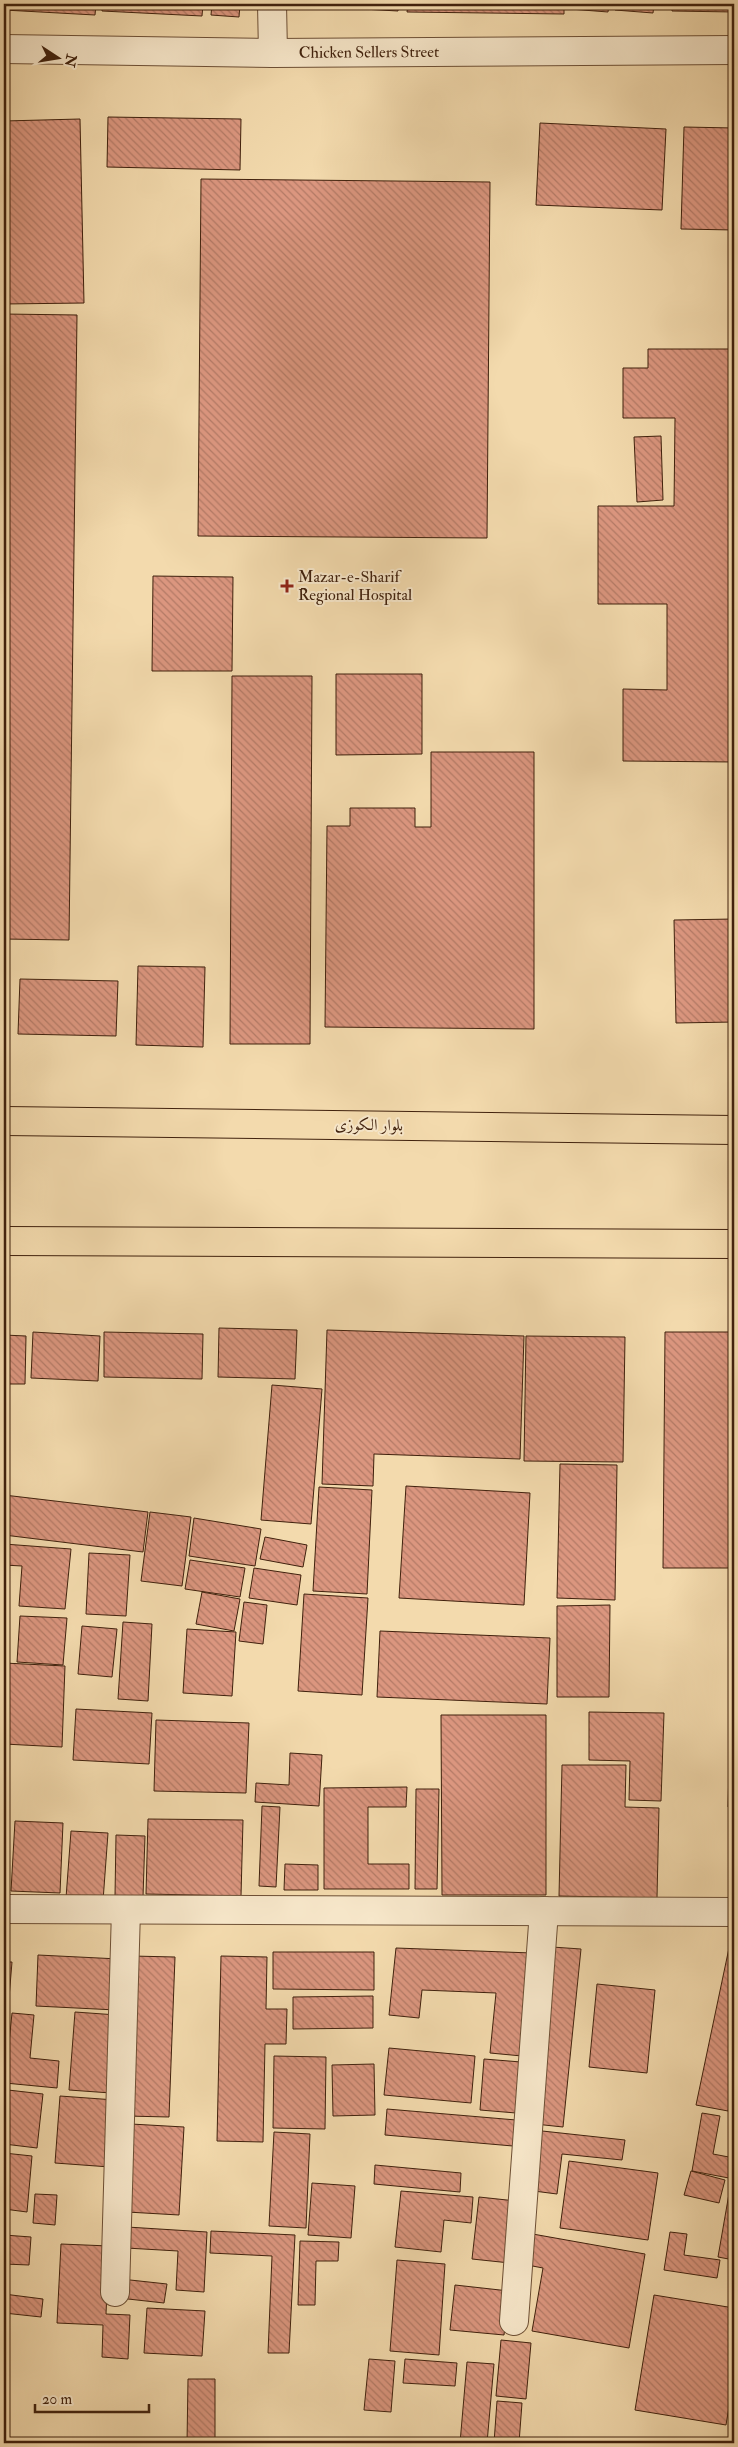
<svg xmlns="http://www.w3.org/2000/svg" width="738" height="2447" font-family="'IM FELL Double Pica',Amiri,serif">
<defs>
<pattern id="building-back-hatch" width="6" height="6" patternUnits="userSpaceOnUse" patternTransform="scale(1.25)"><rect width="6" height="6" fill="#db967f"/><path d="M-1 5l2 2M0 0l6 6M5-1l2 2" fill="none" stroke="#b37a66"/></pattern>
</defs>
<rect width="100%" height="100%" fill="#f3daad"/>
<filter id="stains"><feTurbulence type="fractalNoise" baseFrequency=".004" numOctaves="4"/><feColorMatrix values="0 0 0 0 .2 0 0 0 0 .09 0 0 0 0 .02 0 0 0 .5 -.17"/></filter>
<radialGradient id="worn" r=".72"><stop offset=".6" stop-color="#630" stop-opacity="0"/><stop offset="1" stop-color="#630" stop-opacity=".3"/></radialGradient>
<g fill="url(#building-back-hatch)" stroke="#40210d">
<polygon points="4,4 96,4 95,15 4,10"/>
<polygon points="102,4 203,4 202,16 102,11"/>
<polygon points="212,4 240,4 239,17 211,15"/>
<polygon points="345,4 398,4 398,11 345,8"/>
<polygon points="408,4 564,4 564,14 407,12"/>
<polygon points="570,4 609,4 608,12 570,9"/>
<polygon points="616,4 654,4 653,13 615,10"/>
<polygon points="672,4 734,4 734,12 672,11"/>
<polygon points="108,117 241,119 240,170 107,167"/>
<polygon points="80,119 84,303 4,304 4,121"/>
<polygon points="540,123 666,129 662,210 536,205"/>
<polygon points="684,127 734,128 734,230 681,229"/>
<polygon points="201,179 490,182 487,538 198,536"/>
<polygon points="4,314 77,315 69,940 4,939"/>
<polygon points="648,349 734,349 734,762 623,761 623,689 667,690 667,604 598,604 598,506 674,506 675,418 623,418 623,368 648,368"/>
<polygon points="661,436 663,500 637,502 634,437"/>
<polygon points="153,576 233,577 232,671 152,671"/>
<polygon points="336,674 422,674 422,754 336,755"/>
<polygon points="232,676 312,676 310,1044 230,1044"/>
<polygon points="431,752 534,752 534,1029 325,1027 327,826 350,826 350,808 415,808 415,827 431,827"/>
<polygon points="734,919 734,1022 676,1023 674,920"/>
<polygon points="138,966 205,967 203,1047 136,1045"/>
<polygon points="20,979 118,981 116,1036 18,1034"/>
<polygon points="219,1328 297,1330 295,1379 218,1377"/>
<polygon points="327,1330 524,1336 520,1459 374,1454 373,1486 322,1484"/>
<polygon points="33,1332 100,1336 98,1381 31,1378"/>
<polygon points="104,1332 203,1334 202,1379 104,1377"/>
<polygon points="665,1332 734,1332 734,1568 663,1568"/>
<polygon points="4,1335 26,1336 25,1384 4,1384"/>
<polygon points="526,1336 625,1337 623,1462 524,1461"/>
<polygon points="272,1385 322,1389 311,1524 261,1520"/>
<polygon points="560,1464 617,1465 615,1600 557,1598"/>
<polygon points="406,1486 530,1493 524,1605 399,1598"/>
<polygon points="319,1487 372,1490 367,1594 313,1591"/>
<polygon points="4,1495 148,1512 143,1552 4,1535"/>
<polygon points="150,1512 191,1517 182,1586 141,1581"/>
<polygon points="194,1518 261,1529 255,1566 189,1556"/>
<polygon points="265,1537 307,1545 303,1567 260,1559"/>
<polygon points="4,1544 71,1549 65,1609 19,1606 22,1566 4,1565"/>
<polygon points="89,1553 130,1555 126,1616 86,1614"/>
<polygon points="190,1560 245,1568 240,1597 185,1589"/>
<polygon points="254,1568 301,1575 297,1605 249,1598"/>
<polygon points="202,1592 240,1599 234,1631 196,1624"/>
<polygon points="304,1594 368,1598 362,1695 298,1691"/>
<polygon points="244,1602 267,1605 263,1644 239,1641"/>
<polygon points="610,1605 609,1697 557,1697 557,1606"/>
<polygon points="20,1616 67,1618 63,1665 17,1662"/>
<polygon points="123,1622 152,1624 148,1701 118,1699"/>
<polygon points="82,1626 117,1629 112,1677 78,1674"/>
<polygon points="187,1629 236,1632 232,1696 183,1693"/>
<polygon points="380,1631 550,1638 547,1704 377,1697"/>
<polygon points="4,1663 65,1666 62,1747 4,1744"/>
<polygon points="76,1709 152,1713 149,1764 73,1760"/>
<polygon points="589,1712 664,1713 661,1801 629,1800 630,1761 589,1760"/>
<polygon points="441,1715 546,1715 546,1895 442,1895"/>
<polygon points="156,1720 249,1723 246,1793 154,1791"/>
<polygon points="290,1753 322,1755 319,1806 255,1802 256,1783 289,1785"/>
<polygon points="562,1765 626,1765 625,1807 659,1808 657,1898 559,1896"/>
<polygon points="729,1768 734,1768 734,1807 728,1807"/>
<polygon points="407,1787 406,1807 368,1807 368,1864 409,1864 409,1889 324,1889 324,1788"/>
<polygon points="416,1789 439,1789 437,1889 415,1889"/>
<polygon points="262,1806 280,1807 276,1887 259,1886"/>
<polygon points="148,1819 243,1820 241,1896 146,1894"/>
<polygon points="15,1821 63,1823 60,1893 11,1891"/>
<polygon points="71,1831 108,1833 103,1901 66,1898"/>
<polygon points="116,1835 145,1836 143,1897 115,1896"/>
<polygon points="730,1848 734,1848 734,1891 729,1891"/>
<polygon points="285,1864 318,1865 318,1890 284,1890"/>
<polygon points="552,1947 581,1949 563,2127 535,2124"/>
<polygon points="396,1948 532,1953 522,2056 490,2053 496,1993 422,1990 419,2018 389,2015"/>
<polygon points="729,1948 734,1949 734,2080 728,2111 696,2105"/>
<polygon points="273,1952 374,1952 374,1990 273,1989"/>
<polygon points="38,1955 119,1959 116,2010 36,2006"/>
<polygon points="132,1956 175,1957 169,2117 126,2116"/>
<polygon points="221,1956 267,1957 266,2009 287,2009 286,2044 265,2044 263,2142 217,2141"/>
<polygon points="4,1962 12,1962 4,2058"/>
<polygon points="597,1984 655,1990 647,2073 589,2067"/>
<polygon points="373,1996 373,2028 293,2029 293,1997"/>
<polygon points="75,2012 117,2015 111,2093 69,2090"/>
<polygon points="12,2013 34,2015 30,2058 59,2061 57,2088 5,2083"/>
<polygon points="389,2048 475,2056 471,2103 384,2095"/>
<polygon points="274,2056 326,2057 325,2129 273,2128"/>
<polygon points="484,2059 521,2062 516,2113 480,2110"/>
<polygon points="374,2064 375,2115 333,2116 332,2065"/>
<polygon points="8,2090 43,2094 37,2148 4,2144"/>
<polygon points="60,2096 115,2100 110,2167 55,2163"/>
<polygon points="387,2109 516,2120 513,2146 385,2135"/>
<polygon points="702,2113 720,2116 713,2154 734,2158 734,2179 692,2171"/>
<polygon points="131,2124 184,2127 179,2215 127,2212"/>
<polygon points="533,2130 625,2140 622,2160 562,2154 557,2194 526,2190"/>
<polygon points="274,2132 310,2134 306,2228 269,2226"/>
<polygon points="4,2153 32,2156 27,2212 4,2209"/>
<polygon points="569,2161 658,2173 648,2240 560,2228"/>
<polygon points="375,2165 461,2173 460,2192 374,2184"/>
<polygon points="691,2171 725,2180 719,2203 684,2195"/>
<polygon points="731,2182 734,2183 734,2260 718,2257"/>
<polygon points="312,2183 355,2186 351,2238 308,2235"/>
<polygon points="401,2191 473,2197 471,2223 444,2220 441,2252 395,2247"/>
<polygon points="35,2194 57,2195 55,2225 33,2223"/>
<polygon points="479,2197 516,2201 510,2263 472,2259"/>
<polygon points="127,2227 207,2232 204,2292 176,2290 178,2251 126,2248"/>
<polygon points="211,2231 295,2235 289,2353 268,2353 272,2256 210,2253"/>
<polygon points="670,2232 687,2234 684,2255 720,2260 717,2278 664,2270"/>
<polygon points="527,2233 645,2254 629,2348 532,2331 543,2268 522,2264"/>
<polygon points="4,2235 31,2237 29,2265 4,2264"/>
<polygon points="300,2241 339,2242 338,2261 316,2261 315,2305 298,2305"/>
<polygon points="61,2244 109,2246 106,2314 130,2315 128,2359 102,2357 103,2325 57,2323"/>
<polygon points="397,2260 445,2264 439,2355 390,2351"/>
<polygon points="121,2279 167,2284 164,2303 119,2298"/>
<polygon points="455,2285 509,2291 504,2335 450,2330"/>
<polygon points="4,2294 43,2299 41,2317 4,2313"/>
<polygon points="654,2295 734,2308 734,2376 726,2425 635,2410"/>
<polygon points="147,2308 205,2311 202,2356 144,2353"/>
<polygon points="501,2340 531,2343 526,2399 496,2396"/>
<polygon points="369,2359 395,2361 391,2412 364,2410"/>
<polygon points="405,2359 457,2363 455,2386 403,2383"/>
<polygon points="467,2362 494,2364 487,2443 460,2443"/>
<polygon points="188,2379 215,2379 215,2443 187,2443"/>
<polygon points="497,2401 522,2403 519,2443 494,2443"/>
</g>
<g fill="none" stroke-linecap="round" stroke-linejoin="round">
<defs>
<g id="street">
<polyline points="272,4 273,53"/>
<path id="s1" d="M4,49L273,53L734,50"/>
<polyline points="4,1909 734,1912"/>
<polyline points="115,2292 126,1910"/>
<polyline points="514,2321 544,1911"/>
</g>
<g id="primary">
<polyline points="4,1121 734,1130"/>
<polyline points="4,1241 734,1244"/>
</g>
</defs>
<use href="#street" stroke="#6d4f35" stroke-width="30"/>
<use href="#primary" stroke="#40210d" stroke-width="30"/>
<use href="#street" stroke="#f7e7ca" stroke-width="28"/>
<use href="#primary" stroke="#f3daad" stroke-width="28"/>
</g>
<path fill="#8f2418" stroke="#f7e7ca" stroke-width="2" d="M284.5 578.5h5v5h5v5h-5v5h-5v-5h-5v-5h5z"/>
<g text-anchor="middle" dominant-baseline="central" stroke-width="4" stroke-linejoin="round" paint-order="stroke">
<g font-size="16" fill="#40210d" stroke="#f7e7ca">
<text stroke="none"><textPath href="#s1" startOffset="365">Chicken Sellers Street</textPath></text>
<text transform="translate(369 1125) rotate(1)">بلوار الکوزی</text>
</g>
<g font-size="16" fill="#40210d" stroke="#f7e7ca" text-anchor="start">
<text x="298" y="577">Mazar-e-Sharif<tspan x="298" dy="18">Regional Hospital</tspan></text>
</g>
</g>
<rect width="738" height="2447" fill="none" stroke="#f3daad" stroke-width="20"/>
<rect x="5" y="5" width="728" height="2437" fill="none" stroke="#40210d" stroke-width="2.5"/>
<rect x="10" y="10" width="718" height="2427" fill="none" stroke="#40210d"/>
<g transform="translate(58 58) rotate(102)" stroke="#f7e7ca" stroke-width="4" paint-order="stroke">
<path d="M0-4L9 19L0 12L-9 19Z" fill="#40210d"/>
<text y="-8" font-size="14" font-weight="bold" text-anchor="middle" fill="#40210d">N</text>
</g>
<path d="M35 2404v8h114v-8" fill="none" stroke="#40210d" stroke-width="2.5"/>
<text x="42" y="2404" font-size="15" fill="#40210d" stroke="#f7e7ca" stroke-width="4" paint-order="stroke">20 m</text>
<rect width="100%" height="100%" filter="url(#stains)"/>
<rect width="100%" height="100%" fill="url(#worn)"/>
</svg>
